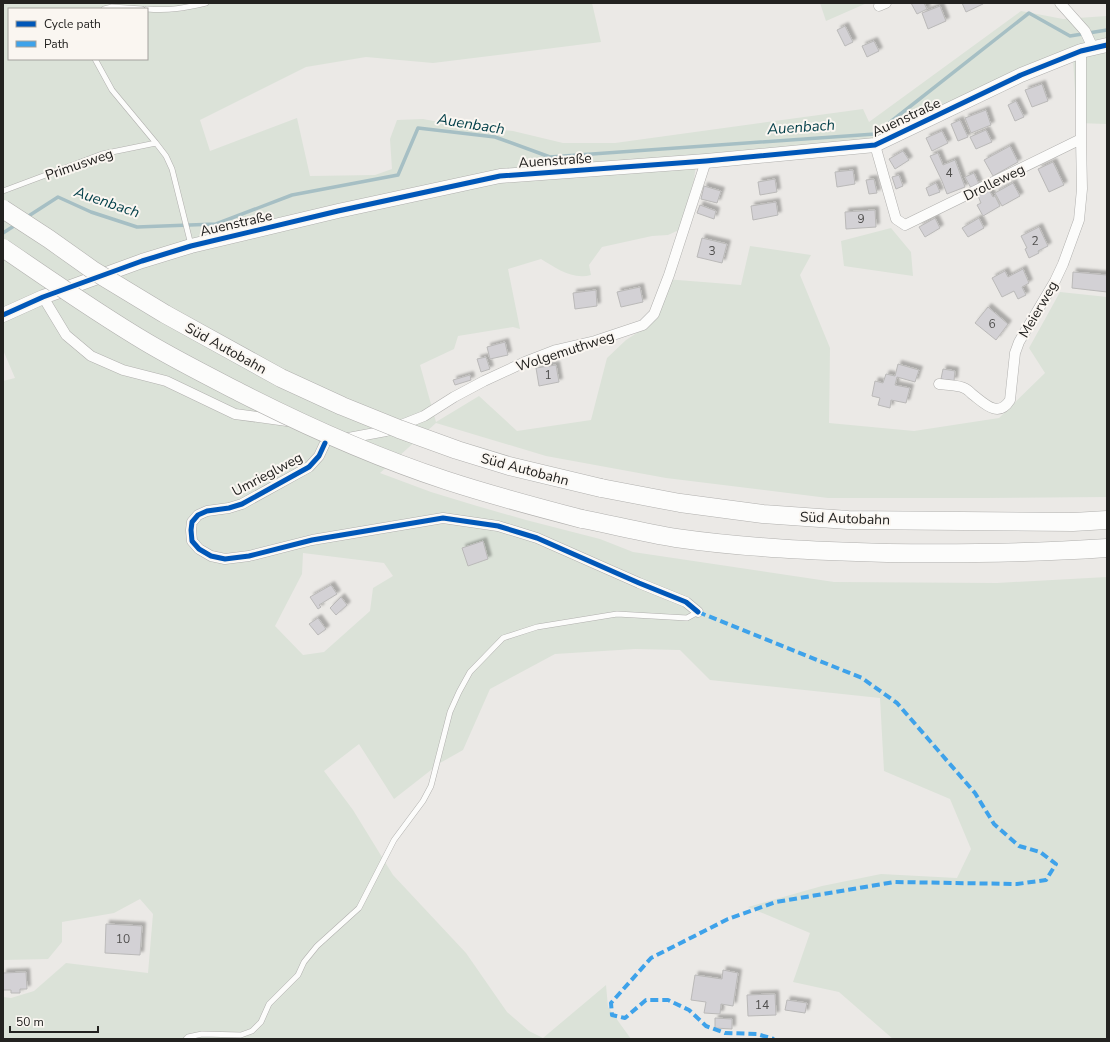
<svg xmlns="http://www.w3.org/2000/svg" width="1110" height="1042" font-family="'Nunito Sans',sans-serif">
<defs>
<filter id="shadow"><feDropShadow dx="3.5" dy="-3.5" stdDeviation="1" flood-color="#0004"/></filter>
</defs>
<rect width="100%" height="100%" fill="#ebe9e6"/>
<path fill="#dbe2d8" fill-rule="evenodd" d="M3 3H592L601 42 433 63 366 57 306 67 200 120 210 151 297 118 310 176 375 175 392 169 390 139 397 120 423 119 454 125 513 131 563 143H615L863 109 869 122 1021 11 1063 19 1107 16V124L1077 123 1073 58 1070 48 1014 70 943 107 875 138 697 155 694 180 679 230 668 235 652 236 602 247 589 265 591 275C572 280 556 268 541 259L508 269 520 329 513 327 458 336 454 349 420 365 436 422 479 396 517 431 591 420 607 358 626 340 652 323 665 279 741 285 750 246 811 255 800 275 830 348 829 423 914 431 999 418 1045 373 1029 348 1060 292 1107 297V497L985 498H828L666 478 546 456 436 423 380 473 431 492 477 506 526 520 600 539 633 552 834 582 997 583 1107 577V1039H893L839 992 793 982 810 933 748 907 822 886 881 874 957 878 971 849 950 799 884 771 880 698 710 680 680 650 635 649 555 654 490 689 463 750 440 763 394 799 359 744 324 771 353 810 393 875 466 953 507 1012 529 1031 543 1038 606 985 608 1007 631 1039H3V997L11 998 34 991 66 963 148 973 153 914 140 899 114 913 62 922V942L48 959 3 960V381L15 378 3 350ZM9 9H147V59H9ZM303 553 384 563 393 576 373 588 370 611 324 652 303 655 275 626 302 574Z
M820 3H867L826 21Z
M891 228 911 252 913 276 844 266 841 241Z"/>
<g fill="none" stroke-linecap="round" stroke-linejoin="round">
<path stroke="#a6bfc4" stroke-width="3.5" d="M27 217 58 197 91 212 137 227 216 224 292 195 398 175 418 128 495 137 550 157 875 134 1029 13 1070 36 1107 30
M3 233 17 224"/>
</g>
<path fill="#d3d1d5" stroke="#bab9b8" filter="url(#shadow)" d="M911 3H924L927 9 917 14Z
M962 3H982L983 4 966 12Z
M940 6 946 21 928 29 922 13Z
M845 26 853 42 845 46 837 30Z
M874 41 879 51 867 57 862 46Z
M1042 84 1048 101 1032 107 1025 90Z
M1016 101 1024 117 1015 121 1008 105Z
M986 110 991 125 971 133 965 118Z
M960 120 968 137 958 141 951 124Z
M986 130 992 142 976 149 970 137Z
M942 131 948 143 932 151 926 138Z
M1010 146 1018 162 993 176 984 160Z
M903 151 909 160 895 169 889 159Z
M938 153 943 165 955 160 965 187 947 194 942 181 930 156Z
M1053 162 1064 185 1049 192 1038 169Z
M853 170 855 184 837 187 835 172Z
M974 173 979 184 971 188 965 177Z
M899 175 903 186 896 189 892 177Z
M775 179 777 192 760 195 758 182Z
M874 179 877 193 869 194 866 180Z
M936 183 940 192 929 196 926 188Z
M1013 183 1020 196 1002 206 995 193Z
M704 186 721 191 717 203 701 199Z
M989 190 993 197 995 196 1000 206 983 216 977 205 981 203 978 196Z
M776 202 778 215 753 220 751 206Z
M700 205 716 211 714 219 697 213Z
M875 210 876 227 846 229 845 212Z
M935 218 940 228 925 237 919 227Z
M979 218 984 228 968 237 962 228Z
M1039 227 1048 246 1038 251 1039 253 1029 258 1025 249 1027 248 1021 236Z
M702 238 727 244 722 263 697 257Z
M1023 269 1029 283 1022 287 1026 295 1018 299 1014 291 1002 297 992 278 1005 271 1008 277Z
M1073 272 1107 275V292L1072 288Z
M640 287 643 302 621 307 617 292Z
M596 290 597 306 575 309 573 293Z
M988 307 1008 324 996 340 975 323Z
M505 342 508 355 490 359 487 347Z
M486 357 490 369 481 372 477 359Z
M898 364 919 370 915 382 897 377 895 385 910 388 906 403 891 400 890 408 878 405 880 398 872 396 875 381 883 383 886 374 895 376Z
M556 365 559 382 539 386 536 368Z
M943 369 955 371 954 381 941 379Z
M470 375 471 380 455 385 453 380Z
M483 541 488 559 468 566 462 548Z
M331 585 337 594 319 605 321 607 318 609 310 597Z
M341 597 347 605 336 615 330 608Z
M318 618 326 629 318 635 309 624Z
M106 924 142 926 140 955 105 953Z
M723 970 738 973 733 1006 721 1004 720 1014 704 1013 706 1002 691 1000 695 975 722 979Z
M26 972 27 989H20V993H11V990H3V973Z
M775 994 776 1015 748 1016 747 995Z
M787 1000 807 1003 805 1013 785 1010Z
M715 1018 732 1019V1029L715 1028Z"/>
<g fill="none" stroke-linecap="round" stroke-linejoin="round">
<g stroke="#b1b0ae" stroke-width="6">
<path id="lane" d="M104 9 112 7 142 9
M147 9C169 11 185 8 206 3
M95 59 112 90 156 143 166 156 172 169 191 245
M3 191 102 154 156 143
M186 1039 188 1037 202 1034 241 1035 252 1031 261 1022 269 1004 298 975 304 962 317 946 359 908 394 840 423 801 431 786 450 712 459 692 470 672 503 638 537 627 617 614 687 618 698 612"/>
</g>
<g stroke="#b1b0ae" stroke-width="11">
<path id="street" d="M1060 3 1085 31 1093 48
M879 6 886 3
M875 145 896 219 905 225 1081 139V51
M43 297 66 335 91 356 123 370 166 381 235 414 287 421
M939 384C946 385 959 385 964 388 967 389 970 392 972 394 984 403 998 419 1010 400L1015 353 1019 342 1055 281 1063 264 1079 220 1082 189 1081 139
M343 439 386 431 424 416 454 397 484 381 525 362 556 350 595 341 643 325 654 314 669 275 706 161
M325 443 319 456 309 467 242 504 229 508 207 511 198 515 192 522 191 530 192 541 199 549 211 556 225 559 249 556 312 540 443 518 498 526 537 538 639 583 686 602 698 612"/>
</g>
<g stroke="#b1b0ae" stroke-width="15">
<path id="secondary" d="M3 315 43 297 142 261 191 246 338 211 500 176 706 161 875 145 1021 75 1081 51 1107 45"/>
</g>
<g stroke="#b1b0ae" stroke-width="19">
<path id="highway" d="M601 488 680 503 763 514 848 520 1073 522 1107 520
M582 519C613 525 645 533 676 538 746 548 817 551 887 553 960 554 1034 553 1107 548"/>
</g>
<use href="#lane" stroke="#fcfcfb" stroke-width="5"/>
<use href="#street" stroke="#fcfcfb" stroke-width="10"/>
<use href="#secondary" stroke="#fcfcfb" stroke-width="14"/>
<use href="#highway" stroke="#fcfcfb" stroke-width="18"/>
<g stroke="#b1b0ae" stroke-width="19" stroke-linecap="butt">
<path id="highway-bridge" d="M3 209 49 239 94 271 165 314 281 378 342 406 399 429 457 450 509 466 601 488
M3 248C50 280 97 313 146 342 178 361 210 377 243 394 308 427 375 457 445 480 490 495 536 507 582 519"/>
</g>
<use href="#highway-bridge" stroke="#fcfcfb" stroke-width="18"/>
<path stroke="#3ea2ea" stroke-width="4" stroke-dasharray="8 4" stroke-linecap="butt" d="M698 612 862 678 897 703 975 793 994 824 1019 846 1040 852 1056 864 1046 880 1017 884 894 882 776 902 728 919 651 958 611 1003 612 1015 625 1018 646 1000H668L689 1010 706 1026 725 1033 757 1034 774 1039"/>
<g stroke="#faf6f1" stroke-width="8">
<path id="cycleway" d="M3 315 43 297 142 261 191 246 338 211 500 176 706 161 875 145 1021 75 1081 51 1107 45
M325 443 319 456 309 467 242 504 229 508 207 511 198 515 192 522 191 530 192 541 199 549 211 556 225 559 249 556 312 540 443 518 498 526 537 538 639 583 686 602 698 612"/>
</g>
<use href="#cycleway" stroke="#0057b8" stroke-width="5"/>
</g>
<g text-anchor="middle" stroke-width="4" stroke-linejoin="round" paint-order="stroke">
<g font-size="12" fill="#504f4e">
<text x="949" y="177">4</text>
<text x="861" y="223">9</text>
<text x="1035" y="245">2</text>
<text x="712" y="255">3</text>
<text x="992" y="328">6</text>
<text x="548" y="379">1</text>
<text x="123" y="943">10</text>
<text x="762" y="1009">14</text>
</g>
<g font-size="14" fill="#232220" stroke="#faf6f1">
<text transform="translate(906 117) rotate(-25)" y="5">Auenstraße</text>
<text transform="translate(555 160) rotate(-4)" y="5">Auenstraße</text>
<text transform="translate(79 164) rotate(-19)" y="5">Primusweg</text>
<text transform="translate(994 182) rotate(-26)" y="5">Drolleweg</text>
<text transform="translate(236 223) rotate(-13)" y="5">Auenstraße</text>
<text transform="translate(1038 309) rotate(-60)" y="5">Meierweg</text>
<text transform="translate(226 348) rotate(29)" y="5">Süd Autobahn</text>
<text transform="translate(565 351) rotate(-18)" y="5">Wolgemuthweg</text>
<text transform="translate(525 469) rotate(15)" y="5">Süd Autobahn</text>
<text transform="translate(267 474) rotate(-28)" y="5">Umrieglweg</text>
<text transform="translate(845 518) rotate(2)" y="5">Süd Autobahn</text>
</g>
<g font-size="15" font-style="italic" fill="#023f49" stroke="#faf6f1">
<text transform="translate(471 124) rotate(9)" y="5">Auenbach</text>
<text transform="translate(801 127) rotate(-4)" y="5">Auenbach</text>
<text transform="translate(107 202) rotate(19)" y="5">Auenbach</text>
</g>
</g>
<rect width="1110" height="1042" fill="none" stroke="#232220" stroke-width="8"/>
<rect x="8" y="8" width="140" height="52" fill="#faf6f1" stroke="#a4a19d"/>
<rect x="16" y="21" width="20" height="6" fill="#0057b8" stroke="#a4a19d"/>
<text x="44" y="28" font-size="12" fill="#232220">Cycle path</text>
<rect x="16" y="41" width="20" height="6" fill="#3ea2ea" stroke="#a4a19d"/>
<text x="44" y="48" font-size="12" fill="#232220">Path</text>
<path d="M10 1026v6h88v-6" fill="none" stroke="#232220" stroke-width="2"/>
<text x="16" y="1026" font-size="12" fill="#232220" stroke="#faf6f1" stroke-width="3" paint-order="stroke">50 m</text>
</svg>
